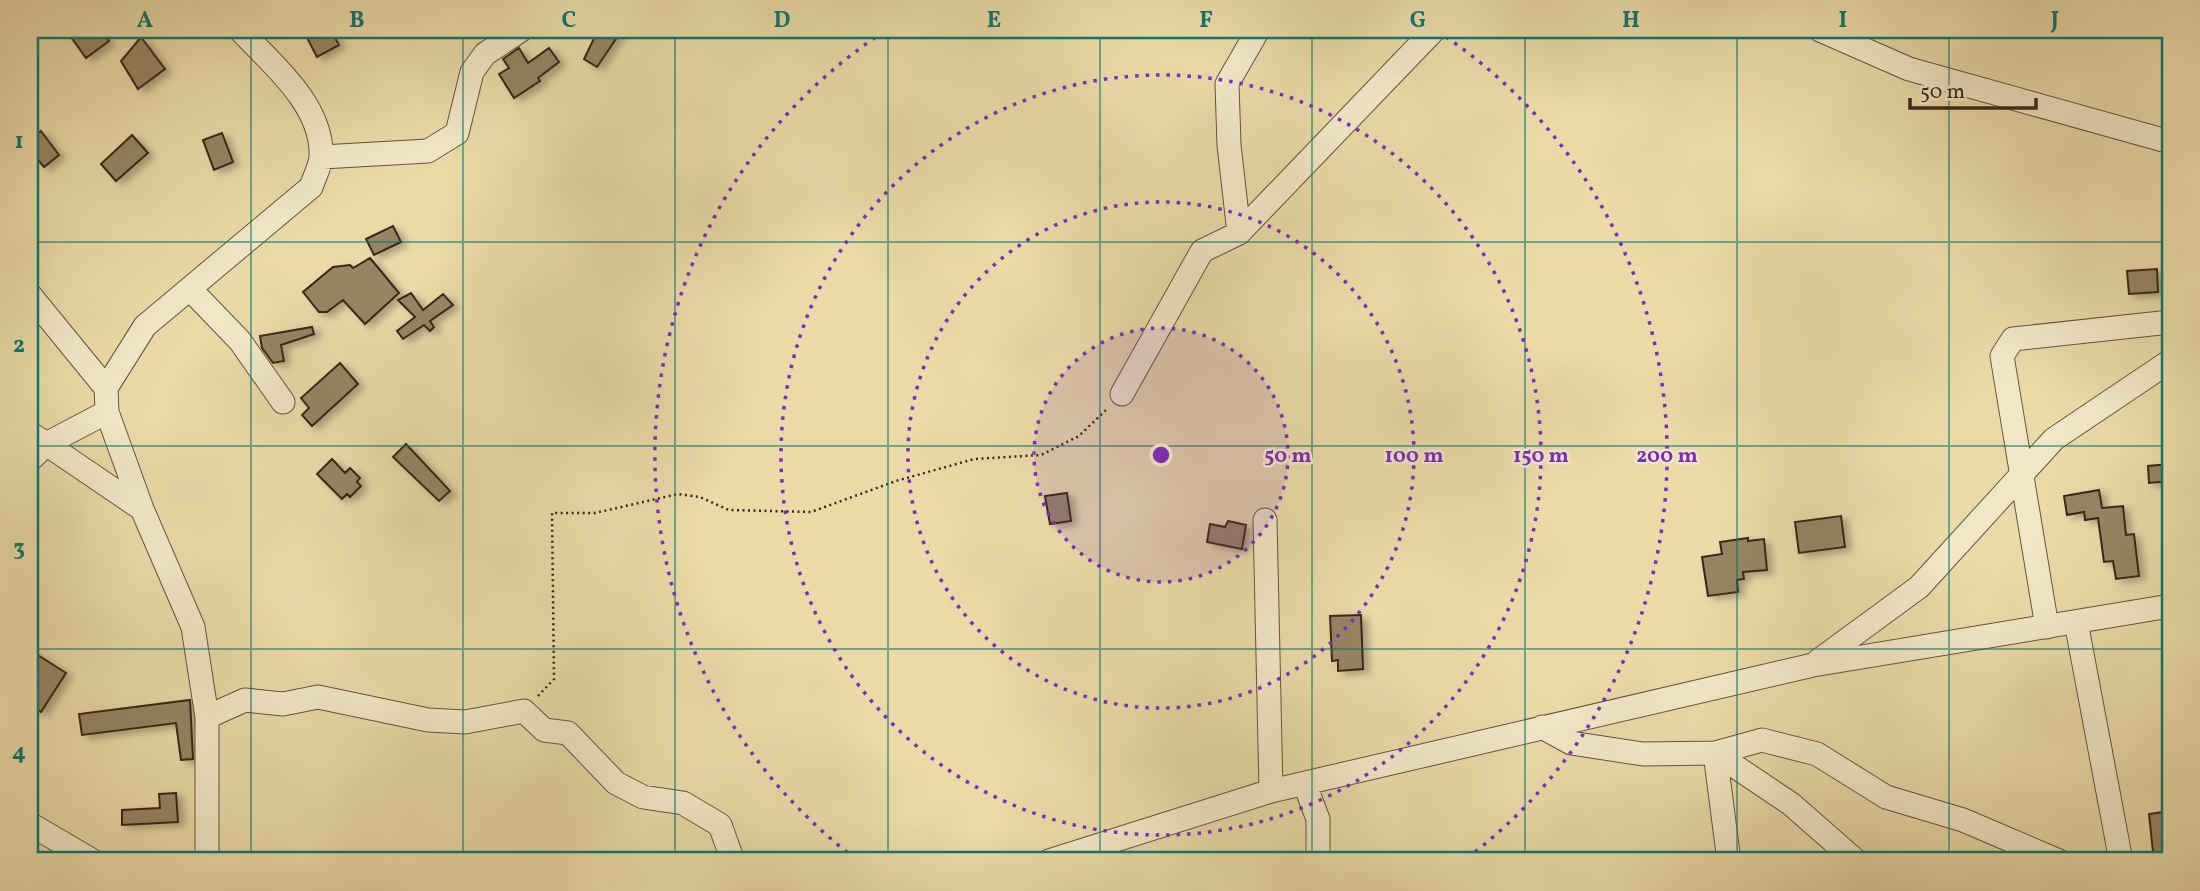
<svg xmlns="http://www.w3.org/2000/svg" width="2200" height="891" font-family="Vollkorn,serif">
<defs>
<filter id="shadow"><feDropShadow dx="6" dy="3.5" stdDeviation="3.5" flood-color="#0004"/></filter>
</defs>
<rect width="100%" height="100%" fill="#e9daa8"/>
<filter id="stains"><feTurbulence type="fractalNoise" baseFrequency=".00286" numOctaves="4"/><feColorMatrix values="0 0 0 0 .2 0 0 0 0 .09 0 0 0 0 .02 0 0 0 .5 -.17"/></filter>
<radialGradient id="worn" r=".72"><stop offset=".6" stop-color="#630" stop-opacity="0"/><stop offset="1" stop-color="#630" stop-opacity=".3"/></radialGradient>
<path fill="#968463" stroke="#3c2619" stroke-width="2" filter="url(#shadow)" d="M66 30H101L109 41 86 58Z
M303 30H331L339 45 317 57Z
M598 30H622L597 67 584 59Z
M141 37 165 69 138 89 121 61Z
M519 48 528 63 549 48 559 62 538 78 540 81 514 98 499 74 509 68 503 59Z
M41 131 59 155 44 167 30 150V140Z
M222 133 233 162 214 170 203 140Z
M132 135 148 153 116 181 101 164Z
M393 226 401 242 374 255 366 239Z
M370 258 399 293 365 324 343 300 327 312H319L303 292 333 267 350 265 353 268Z
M2157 269 2158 292 2129 294 2127 271Z
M411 293 423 310 443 294 453 305 430 321 434 327 430 331 424 325 403 339 397 331 415 317 398 300Z
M312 327 314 334 281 345 284 361 273 363 262 348 260 336Z
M340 363 358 384 312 426 302 415 309 408 301 398Z
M406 444 450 491 439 501 393 457Z
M332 459 345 473 350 468 360 478 357 482 361 486 350 497 347 494 342 499 317 474Z
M2170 464V481L2149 483 2148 466Z
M2099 490 2102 508 2123 506 2126 535 2134 534 2139 576 2116 579 2113 561 2104 562 2098 518 2085 520 2084 512 2067 515 2064 496Z
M1067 493 1071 521 1050 524 1045 496Z
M1841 516 1845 547 1799 553 1795 522Z
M1228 521 1246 525 1242 549 1207 542 1210 524 1225 527Z
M1748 538V541L1764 539 1767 570 1743 572 1744 579 1737 580 1738 592 1708 596 1702 557 1722 554 1720 542Z
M1361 615 1363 669 1338 671V660L1332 661 1330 616Z
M30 650 66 673 41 712 30 705Z
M190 700 193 759 181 760 176 723 82 735 79 714Z
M176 793 178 822 122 825V810L160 808 159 794Z
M2170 811V861H2154L2149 814Z"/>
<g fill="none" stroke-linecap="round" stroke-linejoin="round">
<g stroke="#67533d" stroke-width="25">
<path id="minor" d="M1820 30 1909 69 2170 142
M322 157 428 151 457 133 472 72 485 54 521 30
M1239 233 1229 145 1227 84 1258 30
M190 289 240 341 283 402
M30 295 106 388
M1122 394 1202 251 1239 233 1434 30
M30 433 142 509
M30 460 48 443 107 412
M1265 520 1271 791
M2076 622 2121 861
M2047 627 2002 356 2013 339 2170 322
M1818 661 1919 587 2054 439 2170 361
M207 717 245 700 283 704 318 697 428 720 465 722 524 711 544 730 568 733 616 783 643 797 683 803 720 825 733 861
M1542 727 1571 743 1643 754 1715 753 1791 804 1856 861
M1305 785 1318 819V861
M30 824 93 861
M207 861V717L193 627 142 509 107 412 106 388 145 326 311 187C314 178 321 165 321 156 323 105 271 63 240 30
M1049 861 1271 791 1813 665 2170 606
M1729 861 1715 753 1762 740 1817 754 1886 797 1963 820 2059 861"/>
</g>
<path stroke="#3c2619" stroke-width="2.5" stroke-dasharray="2 3.5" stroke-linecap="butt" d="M538 696 554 679 552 513H595L678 494 700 497 729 510 811 512 896 481 974 459 1041 455 1079 436 1108 408"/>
<use href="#minor" stroke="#f1e7c6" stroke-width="23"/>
</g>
<path fill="none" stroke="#0f766e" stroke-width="2" stroke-opacity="0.55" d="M251 30V861M463 30V861M675 30V861M888 30V861M1100 30V861M1312 30V861M1525 30V861M1737 30V861M1949 30V861M30 242H2170M30 446H2170M30 649H2170"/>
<circle cx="1161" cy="455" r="127" fill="#7b2cbf" fill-opacity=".12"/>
<g fill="none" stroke="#7b2cbf" stroke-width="3.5" stroke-dasharray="3.5 7">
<circle cx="1161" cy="455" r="127"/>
<circle cx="1161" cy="455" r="253"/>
<circle cx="1161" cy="455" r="380"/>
<path d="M856 859A506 506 0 0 1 885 31M1437 31A506 506 0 0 1 1466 859"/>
</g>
<circle cx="1161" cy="455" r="10" fill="#7b2cbf" stroke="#f1e7c6" stroke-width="3.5"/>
<g font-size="21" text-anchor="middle" font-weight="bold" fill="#7b2cbf" stroke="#f1e7c6" stroke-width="5" stroke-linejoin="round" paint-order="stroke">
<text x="1288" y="462">50 m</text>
<text x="1414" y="462">100 m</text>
<text x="1541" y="462">150 m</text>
<text x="1667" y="462">200 m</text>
</g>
<rect width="2200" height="891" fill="none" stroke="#e9daa8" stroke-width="77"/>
<path d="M1910 98v10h126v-10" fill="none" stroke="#3c2619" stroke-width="3.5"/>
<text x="1920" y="98" font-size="21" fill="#3c2619" stroke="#f1e7c6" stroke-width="5" paint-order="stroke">50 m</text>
<rect x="38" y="38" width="2124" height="814" fill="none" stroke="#0f766e" stroke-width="2.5"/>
<g font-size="23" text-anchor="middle" font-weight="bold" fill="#0f766e">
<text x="145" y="27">A</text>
<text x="357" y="27">B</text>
<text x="569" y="27">C</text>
<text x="782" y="27">D</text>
<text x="994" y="27">E</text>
<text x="1206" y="27">F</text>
<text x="1418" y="27">G</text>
<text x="1631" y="27">H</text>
<text x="1843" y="27">I</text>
<text x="2055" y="27">J</text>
<text x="19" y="148">1</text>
<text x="19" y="352">2</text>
<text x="19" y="555">3</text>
<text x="19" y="759">4</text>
</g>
<rect width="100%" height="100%" filter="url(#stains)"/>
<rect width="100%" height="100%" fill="url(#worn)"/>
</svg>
